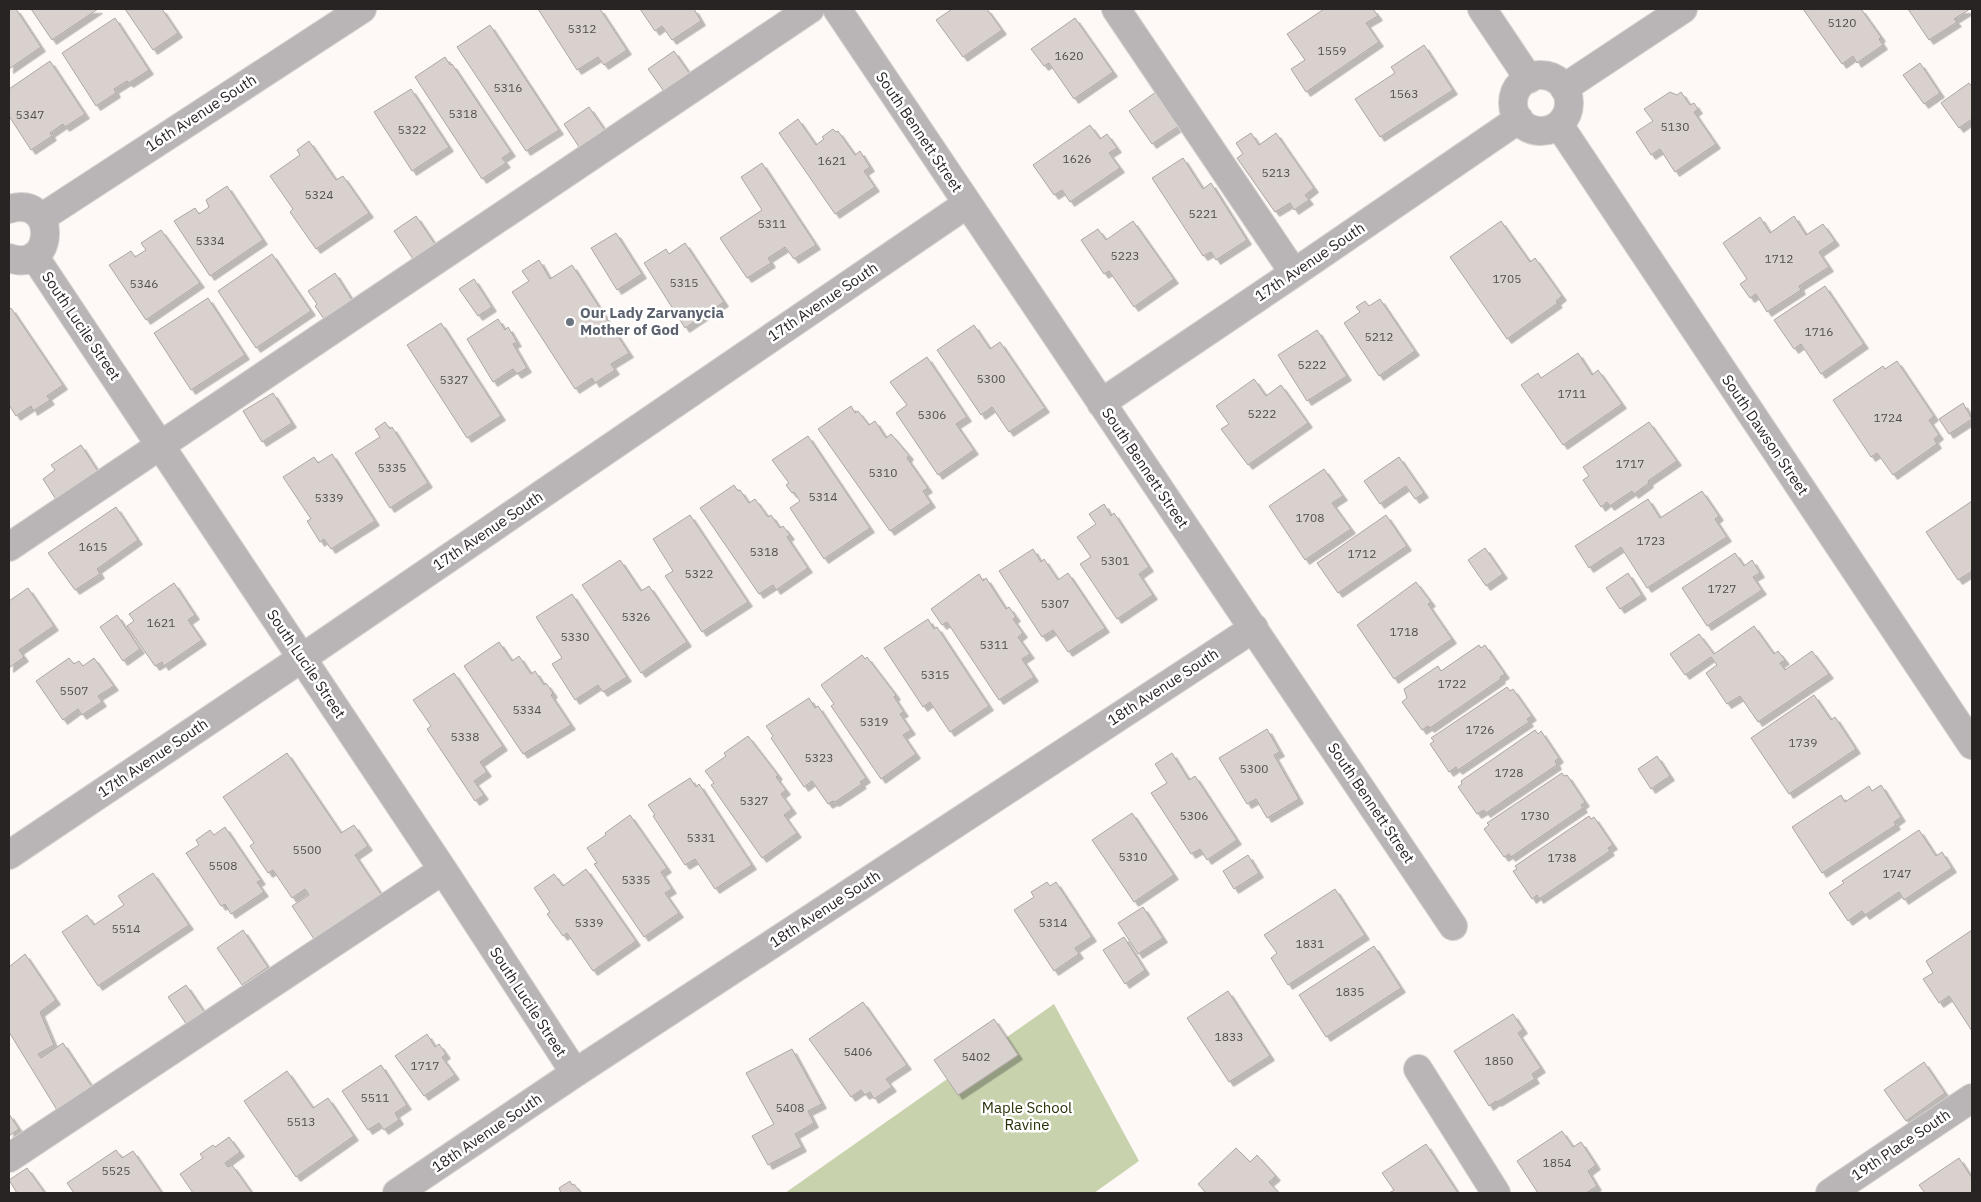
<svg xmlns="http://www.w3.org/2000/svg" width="1981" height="1202" font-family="'IBM Plex Sans',sans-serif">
<defs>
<filter id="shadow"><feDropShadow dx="4.5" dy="4.5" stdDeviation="0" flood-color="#0004"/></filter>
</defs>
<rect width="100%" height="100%" fill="#fef9f6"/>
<path fill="#c8d3ae" d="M1054 1004 1139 1161 1094 1193H785Z"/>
<path fill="#d9d1cd" stroke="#afa6a2" filter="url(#shadow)" d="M9 9H16L41 47 9 69Z
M31 9H98L52 40Z
M125 9H162L178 33 153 50Z
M538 9H600L627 50 604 65 598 57 577 70Z
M640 9H694L701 21 672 40 662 26 655 31Z
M952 9H987L1002 30 963 57 936 20Z
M1324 9H1373L1378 16 1366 23 1379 42 1306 92 1291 69 1305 60 1287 34Z
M1803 9H1861L1881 37 1879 39 1883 45 1857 63 1853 56 1842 64Z
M1908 9H1970L1954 19 1957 22 1929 40Z
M115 18 149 70 129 83 127 81 114 89 116 93 96 106 62 53Z
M1075 18 1113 72 1074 99 1049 63 1044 66 1031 49Z
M490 25 559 130 526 151 457 47Z
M1424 45 1453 90 1380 137 1355 99 1395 73 1391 67Z
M674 51 694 80 668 97 648 69Z
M445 57 450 65 452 64 511 152 502 158 506 163 482 179 415 77Z
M50 61 85 114 65 127 63 124 50 133 52 136 31 150 9 116V89Z
M1920 63 1940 93 1924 104 1903 75Z
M1969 83 1972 87V119L1959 128 1941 103Z
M411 89 449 147 412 171 374 112Z
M1156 92 1179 126 1152 144 1129 111Z
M1670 92 1677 95 1681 92 1690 105 1694 103 1698 109 1694 112 1716 144 1675 172 1660 149 1651 155 1636 132 1653 121 1644 109Z
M589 107 609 136 583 153 564 124Z
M798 119 816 145 824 139 822 137 833 129 836 132 838 131 855 155 860 151 870 167 864 171 875 187 835 214 779 133Z
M1090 125 1100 139 1107 134 1117 148 1109 153 1120 168 1070 202 1062 190 1054 195 1033 165Z
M1251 133 1259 145 1276 133 1314 188 1305 195 1309 200 1294 210 1290 203 1275 212 1237 158 1243 154 1236 143Z
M309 141 336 180 343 176 369 213 316 249 290 212 293 209 270 176 300 155 297 150Z
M1183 158 1203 189 1211 183 1247 240 1216 260 1211 252 1203 256 1152 178Z
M762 163 816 245 794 259 785 247 768 258 771 263 747 278 720 238 762 210 741 177Z
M227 186 263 240 210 276 174 221 195 208 199 214 209 207 206 200Z
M416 216 435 244 413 259 394 231Z
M1794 216 1806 235 1823 224 1835 241 1819 252 1829 267 1799 286 1801 290 1767 312 1756 294 1750 298 1740 284 1747 279 1723 243 1760 217 1770 233Z
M1133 221 1174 279 1134 307 1109 271 1104 274 1081 240 1098 229 1106 240Z
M1501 221 1530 262 1535 258 1562 296 1556 301 1558 303 1507 339 1450 257Z
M161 230 200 283 146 320 109 265 131 251 135 257 146 250 141 243Z
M616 233 642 274 617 290 591 248Z
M685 243 724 302 685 328 644 263 666 249 669 254Z
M272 254 311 311 256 348 218 291Z
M539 260 550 279 572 265 629 353 611 364 615 370 595 383 592 378 575 389 512 292 529 281 522 271Z
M335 273 354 303 326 322 315 306 317 304 308 291Z
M474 279 492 307 478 316 459 289Z
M1825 286 1864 344 1821 374 1801 344 1794 349 1774 320Z
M208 298 245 355 191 390 154 333Z
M1380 299 1415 351 1379 376 1344 323 1360 312 1356 307 1365 301 1369 306Z
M11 308 63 385 47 396 50 400 33 411 31 406 16 416 9 405V310Z
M498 319 505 330 508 327 517 342 513 344 527 368 517 374 513 369 493 382 467 339Z
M441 323 501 416 467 438 407 345Z
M974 325 990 349 1000 342 1045 408 1009 432 992 407 981 415 937 350Z
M1317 330 1347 376 1307 401 1278 355Z
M1578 353 1592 375 1598 370 1622 404 1563 445 1521 385 1538 373 1541 378Z
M927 357 967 417 956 424 974 450 938 475 896 413 907 405 890 382Z
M1897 361 1934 416 1929 420 1939 435 1934 439 1937 444 1893 475 1877 453 1871 457 1833 400 1883 366 1885 369Z
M1254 379 1266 396 1281 385 1308 423 1248 465 1221 429 1229 424 1216 406Z
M273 393 292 423 262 442 243 411Z
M1963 403 1972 419 1949 434 1939 419Z
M851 406 855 413 858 411 869 425 875 421 886 438 891 434 909 455 907 458 928 488 923 491 931 503 890 531 818 429Z
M385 422 390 429 392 427 428 483 390 508 355 453 380 437 375 429Z
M1649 422 1677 461 1648 481 1649 483 1634 494 1632 491 1610 506 1607 502 1601 507 1583 480 1589 476 1583 467Z
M808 436 870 528 824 559 790 508 800 501 794 492 792 493 786 485 789 483 772 460Z
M81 445 99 473 57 501 43 479 55 470 51 465Z
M332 454 375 521 331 549 324 539 320 542 307 521 311 519 283 477 314 457 318 463Z
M1399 457 1424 493 1415 499 1406 486 1380 504 1364 481Z
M1324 469 1343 496 1332 503 1351 529 1305 560 1269 506Z
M734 485 738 491 740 490 749 503 755 499 768 517 771 515 780 528 783 526 790 535 787 537 808 568 776 590 773 585 759 594 700 508Z
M1702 491 1719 516 1715 519 1727 537 1647 588 1621 547 1589 568 1575 546 1648 499 1660 518Z
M1972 501V571L1958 580 1926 532Z
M1104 504 1111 516 1114 513 1149 567 1139 574 1153 595 1117 619 1080 564 1091 557 1077 537 1096 524 1089 514Z
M116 507 138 540 97 569 100 574 75 590 48 553Z
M690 515 748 602 702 632 665 576 673 571 653 539Z
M1386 515 1407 546 1338 593 1317 563Z
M1485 548 1503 574 1486 586 1468 560Z
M1033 549 1041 562 1044 559 1058 580 1068 573 1105 628 1068 652 1053 630 1042 637 999 571Z
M1735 553 1744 566 1752 560 1760 573 1753 577 1762 590 1707 626 1682 588Z
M620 560 641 591 649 586 687 642 641 673 582 585Z
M1628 573 1642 595 1620 609 1606 588Z
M979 574 983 581 986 578 1006 609 1009 607 1016 617 1013 619 1023 633 1018 637 1030 654 1022 659 1034 677 999 700 947 622 942 625 931 609Z
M1416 582 1431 602 1428 604 1452 639 1394 679 1357 625Z
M174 583 195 615 188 620 202 640 164 666 162 662 155 666 127 626 134 621 129 614Z
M28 588 54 626 19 650 24 657 9 668V601Z
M572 594 627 677 603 692 598 685 575 700 552 664 562 658 536 617Z
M117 615 140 649 123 661 100 627Z
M928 619 934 629 937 627 989 706 950 732 930 702 923 707 884 648Z
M1754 626 1774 654 1778 651 1785 660 1780 663 1785 670 1812 651 1829 674 1758 722 1740 696 1727 704 1706 673 1717 665 1711 657 1685 675 1670 654 1699 634 1714 654Z
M499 642 512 661 519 656 531 674 535 671 544 685 546 683 553 693 551 695 571 725 523 754 464 666Z
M1479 645 1481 648 1485 645 1505 674 1500 677 1501 679 1430 728 1428 726 1422 730 1402 702 1407 698 1404 689 1438 666 1441 671Z
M862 655 865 659 867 657 896 695 894 697 904 712 900 714 911 730 903 735 916 754 881 779 831 706 834 704 821 685Z
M69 658 74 664 79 661 83 666 94 658 114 686 98 696 102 702 82 715 78 709 63 720 36 681Z
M454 673 503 746 480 762 487 772 474 781 484 795 475 801 427 729 431 726 413 700Z
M1507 687 1510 691 1513 689 1532 716 1527 719 1529 722 1458 770 1456 767 1449 772 1430 744 1434 741 1431 738Z
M1814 695 1831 720 1835 717 1856 749 1789 794 1751 738Z
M809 698 815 708 818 706 866 778 860 782 862 784 835 802 833 801 828 804 812 781 804 787 771 738 773 736 766 726Z
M1267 729 1280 752 1274 755 1299 799 1267 818 1256 799 1247 804 1219 758Z
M1535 730 1538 734 1541 731 1559 758 1555 761 1557 765 1486 813 1484 810 1477 814 1458 787 1462 784 1461 781Z
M748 736 778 775 776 777 786 790 781 794 792 809 784 815 797 833 762 858 711 785 714 783 705 771 726 756 724 753Z
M287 753 341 833 354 825 368 846 355 855 385 900 318 945 292 906 309 895 305 889 292 898 273 870 268 873 250 846 254 843 223 797Z
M1172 753 1189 780 1195 776 1237 840 1207 860 1200 849 1191 854 1151 793 1167 783 1155 764Z
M1657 756 1670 776 1651 789 1638 769Z
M1562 773 1564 776 1567 775 1585 802 1581 805 1583 808 1511 857 1509 854 1504 857 1484 829 1489 825 1487 823Z
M690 778 696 787 699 784 752 865 715 889 695 859 685 865 653 816 655 815 648 805Z
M1881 785 1901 817 1894 822 1896 825 1822 873 1792 827 1841 795 1845 802 1869 786 1872 791Z
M1132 813 1174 875 1134 902 1092 840Z
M630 815 667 868 661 872 672 889 665 893 679 913 644 937 594 864 597 863 587 848 606 835 605 833Z
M1589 816 1591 819 1594 817 1613 845 1608 848 1610 851 1539 899 1537 895 1532 899 1513 871 1517 869 1515 866Z
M225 827 261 880 257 882 264 892 231 914 225 904 221 906 186 853 199 845 196 840 210 830 214 835Z
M1919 830 1936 856 1942 852 1952 868 1904 900 1899 892 1865 915 1862 911 1848 921 1829 893 1844 883 1842 881Z
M1248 855 1259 873 1234 889 1223 871Z
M586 869 636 941 593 971 567 933 563 936 547 914 550 912 534 888 554 874 563 886Z
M153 873 189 925 98 986 62 932 87 915 94 925 124 905 118 896Z
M1047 882 1050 886 1056 882 1092 937 1075 948 1079 954 1054 971 1014 910 1034 897 1031 892Z
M1335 889 1365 935 1288 985 1271 958 1277 953 1264 935Z
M1143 907 1163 938 1138 954 1118 923Z
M243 930 268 967 242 985 217 948Z
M1972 930V1031L1949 996 1939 1003 1923 979 1933 973 1926 961Z
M1124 937 1145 970 1125 984 1103 950Z
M1374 946 1401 988 1326 1037 1299 995Z
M25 954 56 1000 40 1012 54 1045 38 1054 41 1058 63 1043 92 1087 57 1110 9 1032V967Z
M186 985 205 1013 187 1025 168 997Z
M1228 991 1270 1056 1229 1082 1187 1018Z
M863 1002 907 1065 886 1079 892 1087 874 1099 870 1092 865 1095 861 1090 851 1097 809 1039Z
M1513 1014 1523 1029 1518 1033 1541 1068 1532 1074 1535 1079 1497 1102 1496 1101 1489 1106 1454 1051Z
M994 1019 1018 1055 958 1095 934 1060Z
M427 1034 435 1047 439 1044 446 1054 442 1057 455 1075 424 1096 395 1056Z
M792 1049 822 1104 808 1111 814 1123 795 1134 802 1147 768 1165 752 1136 774 1124 746 1073Z
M1924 1062 1945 1093 1906 1121 1884 1090Z
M381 1065 407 1105 395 1113 399 1120 384 1130 379 1123 368 1130 342 1091Z
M287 1071 313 1108 328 1098 354 1136 296 1177 244 1101Z
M9 1114 19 1129 9 1136Z
M1562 1131 1573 1147 1581 1142 1596 1165 1588 1171 1597 1186 1586 1193H1538L1517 1161Z
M229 1137 240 1152 225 1163 228 1167 232 1165 252 1193H193L180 1174 203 1158 200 1154 213 1145 215 1147Z
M1426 1144 1458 1193H1389L1394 1190 1382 1173Z
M1236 1148 1250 1162 1257 1155 1276 1176 1269 1182 1279 1193H1206L1198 1184Z
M116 1150 122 1158 133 1151 162 1193H74L67 1183Z
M1959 1158 1972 1178V1193H1925L1919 1185Z
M27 1168 45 1193H17L9 1180Z
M570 1181 572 1185 574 1184 581 1193H561L559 1188Z"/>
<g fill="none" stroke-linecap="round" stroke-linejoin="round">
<g stroke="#d7d3d0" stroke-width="30">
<path id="minor" d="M837 9 1453 926
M1116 9 1294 273
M1482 9 1529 79
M1513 103a28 28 0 1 1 56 0a28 28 0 1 1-56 0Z
M1564 88 1683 9
M1559 125 1972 745
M9 209C59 194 55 275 9 258
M41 218 362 9
M34 256 443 870 575 1073
M1101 403 1294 273 1519 119
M9 547 810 9
M9 855 302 658 967 204
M1418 1069 1496 1193
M9 1158 443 870
M397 1193 575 1073 1254 628
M1830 1193 1972 1098"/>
</g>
<use href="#minor" stroke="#b9b5b6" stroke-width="28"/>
</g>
<circle fill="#6b7280" stroke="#fff" stroke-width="2" cx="570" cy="322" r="5"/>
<g text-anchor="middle" stroke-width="5" stroke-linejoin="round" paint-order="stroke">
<g font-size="12" fill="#544f4e">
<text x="1842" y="27">5120</text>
<text x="582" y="33">5312</text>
<text x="1332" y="55">1559</text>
<text x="1069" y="60">1620</text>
<text x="508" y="92">5316</text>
<text x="1404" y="98">1563</text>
<text x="463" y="118">5318</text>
<text x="30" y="119">5347</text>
<text x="1675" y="131">5130</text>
<text x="412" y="134">5322</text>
<text x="1077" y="163">1626</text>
<text x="832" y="165">1621</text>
<text x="1276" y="177">5213</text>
<text x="319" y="199">5324</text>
<text x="1203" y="218">5221</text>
<text x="772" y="228">5311</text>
<text x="210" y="245">5334</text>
<text x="1125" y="260">5223</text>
<text x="1779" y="263">1712</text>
<text x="1507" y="283">1705</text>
<text x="684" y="287">5315</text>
<text x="144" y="288">5346</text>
<text x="1819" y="336">1716</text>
<text x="1379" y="341">5212</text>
<text x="1312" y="369">5222</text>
<text x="991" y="383">5300</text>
<text x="454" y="384">5327</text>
<text x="1572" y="398">1711</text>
<text x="1262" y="418">5222</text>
<text x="932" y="419">5306</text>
<text x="1888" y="422">1724</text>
<text x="1630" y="468">1717</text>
<text x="392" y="472">5335</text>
<text x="883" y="477">5310</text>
<text x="823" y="501">5314</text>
<text x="329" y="502">5339</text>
<text x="1310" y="522">1708</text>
<text x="1651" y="545">1723</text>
<text x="93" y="551">1615</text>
<text x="764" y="556">5318</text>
<text x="1362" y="558">1712</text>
<text x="1115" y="565">5301</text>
<text x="699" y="578">5322</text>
<text x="1722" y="593">1727</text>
<text x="1055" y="608">5307</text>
<text x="636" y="621">5326</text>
<text x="161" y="627">1621</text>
<text x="1404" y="636">1718</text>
<text x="575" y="641">5330</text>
<text x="994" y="649">5311</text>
<text x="935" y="679">5315</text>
<text x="1452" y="688">1722</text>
<text x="74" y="695">5507</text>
<text x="527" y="714">5334</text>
<text x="874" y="726">5319</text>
<text x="1480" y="734">1726</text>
<text x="465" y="741">5338</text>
<text x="1803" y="747">1739</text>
<text x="819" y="762">5323</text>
<text x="1254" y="773">5300</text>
<text x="1509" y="777">1728</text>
<text x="754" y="805">5327</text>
<text x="1194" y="820">5306</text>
<text x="1535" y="820">1730</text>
<text x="701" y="842">5331</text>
<text x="307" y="854">5500</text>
<text x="1133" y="861">5310</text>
<text x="1562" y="862">1738</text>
<text x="223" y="870">5508</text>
<text x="1897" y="878">1747</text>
<text x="636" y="884">5335</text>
<text x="589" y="927">5339</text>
<text x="1053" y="927">5314</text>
<text x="126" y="933">5514</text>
<text x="1310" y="948">1831</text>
<text x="1350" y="996">1835</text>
<text x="1229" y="1041">1833</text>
<text x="858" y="1056">5406</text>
<text x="976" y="1061">5402</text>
<text x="1499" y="1065">1850</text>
<text x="425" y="1070">1717</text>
<text x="375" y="1102">5511</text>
<text x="790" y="1112">5408</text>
<text x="301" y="1126">5513</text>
<text x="1557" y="1167">1854</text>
<text x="116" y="1175">5525</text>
</g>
<g font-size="15" fill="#282423" stroke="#fff">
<text transform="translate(201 113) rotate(-33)" y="5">16th Avenue South</text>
<text transform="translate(919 132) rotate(56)" y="5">South Bennett Street</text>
<text transform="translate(1310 262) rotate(-34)" y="5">17th Avenue South</text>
<text transform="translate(823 302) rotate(-34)" y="5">17th Avenue South</text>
<text transform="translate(81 326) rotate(56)" y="5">South Lucile Street</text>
<text transform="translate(1765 435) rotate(56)" y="5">South Dawson Street</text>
<text transform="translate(1145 468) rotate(56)" y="5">South Bennett Street</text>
<text transform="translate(488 531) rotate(-34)" y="5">17th Avenue South</text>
<text transform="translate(306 664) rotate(56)" y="5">South Lucile Street</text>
<text transform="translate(1163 687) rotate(-33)" y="5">18th Avenue South</text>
<text transform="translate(153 758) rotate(-34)" y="5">17th Avenue South</text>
<text transform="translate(1371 803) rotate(56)" y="5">South Bennett Street</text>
<text transform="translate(825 909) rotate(-33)" y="5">18th Avenue South</text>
<text transform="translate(528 1002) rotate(57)" y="5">South Lucile Street</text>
<text transform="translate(487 1133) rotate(-34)" y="5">18th Avenue South</text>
<text transform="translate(1901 1145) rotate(-34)" y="5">19th Place South</text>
</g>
<g font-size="15" font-weight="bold" fill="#5b616d" stroke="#fff" text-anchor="start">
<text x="580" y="318">Our Lady Zarvanycia<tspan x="580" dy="17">Mother of God</tspan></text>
</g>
<g font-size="15" fill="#283106" stroke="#fff">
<text x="1027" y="1113">Maple School<tspan x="1027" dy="17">Ravine</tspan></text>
</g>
</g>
<rect width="1981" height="1202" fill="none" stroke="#282423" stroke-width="20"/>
</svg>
